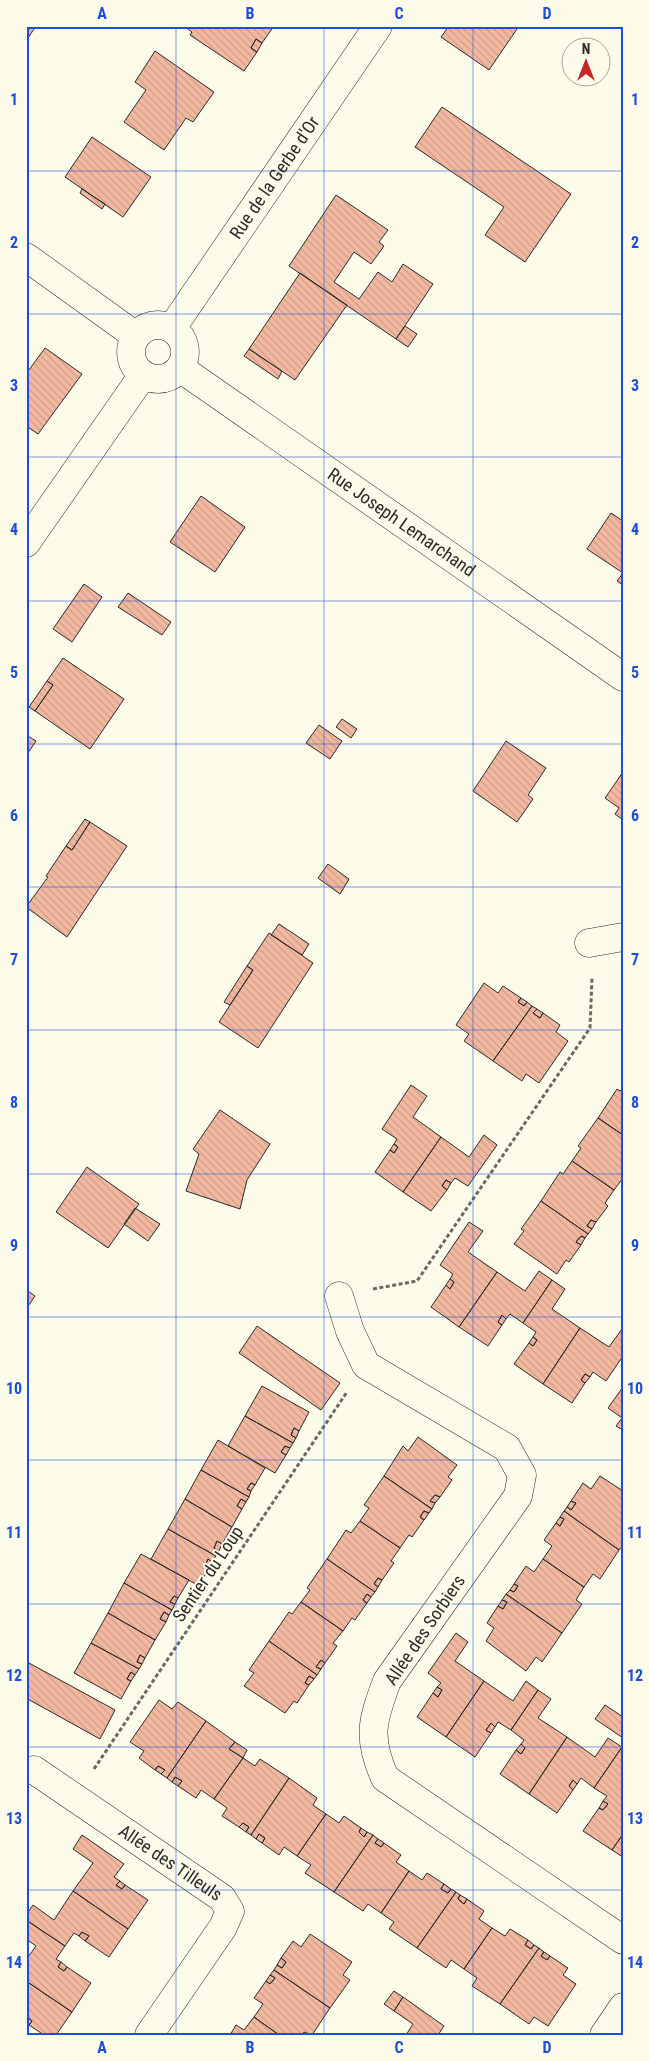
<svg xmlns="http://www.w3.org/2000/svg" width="649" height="2061" font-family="'Roboto Condensed',sans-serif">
<defs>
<pattern id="building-back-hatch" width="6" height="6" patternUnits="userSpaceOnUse" patternTransform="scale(1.25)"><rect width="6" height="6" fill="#f2b8a0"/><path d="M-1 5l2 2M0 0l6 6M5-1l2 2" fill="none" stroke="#d09e8a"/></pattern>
</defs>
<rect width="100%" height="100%" fill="#fdfbea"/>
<path fill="url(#building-back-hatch)" stroke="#2b2b2b" d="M26 26H36L26 41Z
M184 26H274L262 43 256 39 251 48 257 52 244 71 190 35 192 32Z
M449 26H519L489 70 441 37Z
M256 39 262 43 257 52 251 48Z
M155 51 214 92 193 122 186 118 164 150 124 122 146 90 135 82Z
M442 107 571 194 525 262 485 235 504 207 415 147Z
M92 137 151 177 123 217 65 177Z
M82 189 105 204 102 209 80 193Z
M336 195 388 230 379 242 384 246 371 264 354 252 334 282 359 299 378 272 392 282 403 264 433 284 396 339 289 266Z
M300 273 347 305 295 380 249 349Z
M405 326 417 334 408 347 396 339Z
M45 348 82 374 38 434 26 426V374Z
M249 349 282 371 278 379 244 356Z
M201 496 245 527 215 572 170 542Z
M611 513 623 521V573L587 549Z
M623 573V585L617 581Z
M84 584 102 597 72 642 53 629Z
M128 593 171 622 162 635 118 607Z
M63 658 124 699 90 749 35 711 53 685 47 681Z
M47 681 53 685 35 711 29 707Z
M342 719 357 729 351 738 336 727Z
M319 725 342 741 330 759 306 743Z
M26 735 36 741 26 756Z
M506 741 546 768 528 795 533 799 517 822 473 791Z
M623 772V820L615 814 619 808 605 798Z
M85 819 90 822 72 850 66 846Z
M90 822 127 846 67 937 26 907 48 877 46 876 66 846 72 850Z
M328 864 349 879 340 894 318 878Z
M279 924 309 944 302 955 271 935Z
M269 933 313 963 258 1048 219 1022 253 970 247 966Z
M247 966 253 970 230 1005 224 1002Z
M484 983 498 993 503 986 521 998 518 1002 524 1006 527 1002 532 1006 493 1061 464 1041 469 1034 456 1025Z
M521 998 527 1002 524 1006 518 1002Z
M532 1006 537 1009 533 1013 540 1018 543 1013 560 1025 556 1032 568 1041 539 1083 526 1074 522 1081 493 1061Z
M537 1009 543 1013 540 1018 533 1013Z
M411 1085 427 1096 413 1117 441 1137 403 1192 375 1172 390 1150 394 1153 398 1147 394 1144 397 1139 382 1129Z
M623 1088V1135L598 1118 617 1089 620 1091Z
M220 1110 270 1144 247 1180 240 1209 186 1191 199 1154 193 1149Z
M598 1118 623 1135V1178L614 1190 572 1161 581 1148 578 1146Z
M484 1135 497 1145 468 1186 455 1178 451 1183 446 1180 442 1186 447 1190 431 1211 403 1192 441 1137 469 1157Z
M394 1144 398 1147 394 1153 390 1150Z
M572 1161 614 1190 605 1203 608 1206 596 1222 591 1220 587 1226 592 1229 588 1234 541 1201 560 1172 563 1174Z
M87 1167 139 1204 108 1248 56 1212Z
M446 1180 451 1183 447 1190 442 1186Z
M541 1201 588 1234 585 1238 581 1236 576 1242 581 1245 569 1262 566 1260 557 1274 514 1244 524 1231 521 1229Z
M135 1208 160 1224 148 1241 124 1224Z
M591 1220 596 1222 592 1229 587 1226Z
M469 1222 483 1231 468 1252 497 1272 459 1327 431 1307 446 1285 450 1289 454 1282 450 1279 453 1274 440 1265Z
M581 1236 585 1238 581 1245 576 1242Z
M539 1271 552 1280 523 1323 510 1314 506 1319 502 1315 498 1322 502 1325 488 1346 459 1327 497 1272 525 1291Z
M450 1279 454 1282 450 1289 446 1285Z
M552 1280 565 1289 552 1309 580 1328 543 1384 514 1364 529 1343 533 1346 537 1340 533 1337 536 1332 523 1323Z
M26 1290 35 1296 26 1309Z
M502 1315 506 1319 502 1325 498 1322Z
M257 1326 340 1383 321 1410 239 1353Z
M580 1328 609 1347 622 1329 623 1356 606 1381 593 1372 590 1377 585 1374 581 1380 585 1383 572 1403 543 1384Z
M533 1337 537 1340 533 1346 529 1343Z
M585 1374 590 1377 585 1383 581 1380Z
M262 1386 309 1412 299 1431 294 1428 291 1435 296 1438 293 1443 245 1416Z
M623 1387V1430L616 1426 622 1418 608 1408Z
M245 1416 293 1443 290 1448 285 1446 281 1452 286 1455 275 1473 228 1446Z
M294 1428 299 1431 296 1438 291 1435Z
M418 1437 457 1465 448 1477 452 1480 440 1497 435 1495 430 1501 435 1503 432 1509 384 1476 403 1446 408 1451Z
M218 1440 265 1468 255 1485 251 1483 247 1489 251 1491 249 1497 201 1470Z
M285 1446 290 1448 286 1455 281 1452Z
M201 1470 249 1497 246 1502 241 1499 237 1506 242 1509 232 1527 185 1499Z
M384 1476 432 1509 429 1513 424 1511 420 1517 424 1520 412 1537 409 1535 400 1548 360 1521 369 1508 364 1505Z
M600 1476 623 1491V1545L619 1550 564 1511 567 1507 571 1510 576 1503 571 1501 583 1483 591 1489Z
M251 1483 255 1485 251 1491 247 1489Z
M435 1495 440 1497 435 1503 430 1501Z
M185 1499 232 1527 222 1544 217 1541 214 1548 219 1551 216 1556 168 1529Z
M241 1499 246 1502 242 1509 237 1506Z
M571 1501 576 1503 571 1510 567 1507Z
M424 1511 429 1513 424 1520 420 1517Z
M564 1511 619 1550 600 1579 593 1574 584 1587 543 1559 552 1546 544 1540 556 1523 560 1526 564 1519 560 1517Z
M560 1517 564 1519 560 1526 556 1523Z
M360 1521 400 1548 391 1561 394 1563 382 1580 378 1578 374 1584 378 1587 375 1592 327 1559 346 1530 351 1533Z
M168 1529 216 1556 212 1562 208 1559 205 1566 209 1568 199 1586 151 1559Z
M217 1541 222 1544 219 1551 214 1548Z
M141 1554 189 1580 178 1598 174 1596 170 1602 175 1604 172 1610 124 1583Z
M208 1559 212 1562 209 1568 205 1566Z
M327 1559 375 1592 371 1597 367 1594 363 1600 367 1603 355 1620 352 1618 343 1631 301 1602 310 1590 307 1588Z
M543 1559 584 1587 576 1600 582 1604 562 1633 506 1594 510 1590 514 1592 518 1586 514 1584 526 1566 534 1572Z
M378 1578 382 1580 378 1587 374 1584Z
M124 1583 172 1610 169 1615 164 1612 160 1619 166 1622 155 1640 108 1613Z
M514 1584 518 1586 514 1592 510 1590Z
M367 1594 371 1597 367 1603 363 1600Z
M506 1594 562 1633 542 1662 536 1657 526 1671 486 1641 494 1628 487 1623 498 1606 503 1609 507 1602 502 1600Z
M174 1596 178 1598 175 1604 170 1602Z
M502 1600 507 1602 503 1609 498 1606Z
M301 1602 343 1631 333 1643 337 1646 325 1663 321 1660 316 1667 321 1669 317 1675 269 1641 289 1612 292 1614Z
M164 1612 169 1615 166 1622 160 1619Z
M108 1613 155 1640 145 1658 140 1655 137 1662 142 1664 139 1669 91 1643Z
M456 1633 468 1642 455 1661 484 1681 446 1737 417 1717 433 1693 438 1697 442 1690 437 1687 441 1683 428 1673Z
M269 1641 317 1675 314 1679 309 1676 305 1683 309 1685 297 1703 294 1701 285 1713 244 1686 254 1673 249 1670Z
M91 1643 139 1669 135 1675 131 1672 127 1679 131 1681 121 1699 74 1673Z
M140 1655 145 1658 142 1664 137 1662Z
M321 1660 325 1663 321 1669 316 1667Z
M29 1663 115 1710 100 1739 26 1698V1669Z
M131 1672 135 1675 131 1681 127 1679Z
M309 1676 314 1679 309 1685 305 1683Z
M484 1681 513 1701 526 1681 538 1690 511 1730 498 1722 495 1727 491 1723 486 1730 491 1733 475 1757 446 1737Z
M437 1687 442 1690 438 1697 433 1693Z
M538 1690 551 1699 538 1718 567 1737 529 1794 500 1774 516 1750 521 1754 525 1748 521 1744 524 1740 511 1730Z
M159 1700 172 1709 178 1702 206 1721 167 1778 161 1774 165 1770 158 1766 155 1770 139 1758 144 1751 130 1742Z
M605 1705 623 1717V1738L595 1719Z
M206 1721 235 1742 229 1749 243 1758 214 1799 201 1790 196 1798 178 1786 182 1781 175 1777 172 1782 167 1778Z
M491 1723 495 1727 491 1733 486 1730Z
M567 1737 595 1757 608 1738 622 1747 594 1788 581 1778 577 1784 573 1780 569 1786 573 1790 557 1813 529 1794Z
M235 1742 247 1750 243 1758 229 1749Z
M521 1744 525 1748 521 1754 516 1750Z
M622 1747 623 1834 612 1850 583 1831 599 1808 603 1810 608 1804 603 1801 607 1796 594 1788Z
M243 1758 255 1766 260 1759 289 1778 251 1835 246 1832 249 1827 243 1823 239 1827 222 1816 227 1808 214 1799Z
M158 1766 165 1770 161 1774 155 1770Z
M175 1777 182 1781 178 1786 172 1782Z
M289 1778 317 1798 313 1805 326 1814 297 1856 284 1847 279 1855 262 1843 265 1838 259 1834 256 1839 251 1835Z
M573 1780 577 1784 573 1790 569 1786Z
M603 1801 608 1804 603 1810 599 1808Z
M326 1814 339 1823 344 1816 361 1828 359 1832 364 1837 367 1832 373 1835 334 1892 305 1873 311 1865 297 1856Z
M243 1823 249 1827 246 1832 239 1827Z
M361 1828 367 1832 364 1837 359 1832Z
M259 1834 265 1838 262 1843 256 1839Z
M623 1834V1857L612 1850Z
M82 1835 124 1864 114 1877 120 1881 116 1885 122 1889 125 1885 148 1900 128 1929 73 1891 93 1863 73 1849Z
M373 1835 378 1839 375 1843 381 1847 384 1843 401 1855 396 1862 409 1871 381 1913 368 1904 363 1911 334 1892Z
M378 1839 384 1843 381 1847 375 1843Z
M409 1871 422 1880 427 1873 444 1884 441 1889 448 1893 451 1889 456 1892 417 1948 389 1929 394 1922 381 1913Z
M120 1881 125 1885 122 1889 116 1885Z
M444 1884 451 1889 448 1893 441 1889Z
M73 1891 128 1929 109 1957 85 1941 89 1936 82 1932 79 1936 74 1933 65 1946 26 1920V1915L33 1905 54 1920Z
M456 1892 460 1895 458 1899 464 1904 467 1899 484 1911 479 1919 492 1928 464 1969 451 1960 446 1968 417 1948Z
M460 1895 467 1899 464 1904 458 1899Z
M26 1920 65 1946 56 1959 61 1962 58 1967 64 1971 67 1967 91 1983 72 2012 26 1981V1960L36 1946 26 1939Z
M492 1928 505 1936 510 1929 528 1940 525 1945 531 1949 534 1945 539 1948 500 2004 472 1986 477 1978 464 1969Z
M82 1932 89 1936 85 1941 79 1936Z
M310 1934 352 1962 343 1975 350 1980 330 2008 274 1970 277 1965 282 1968 286 1962 281 1958 293 1941 301 1947Z
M528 1940 534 1945 531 1949 525 1945Z
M539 1948 544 1952 541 1956 547 1960 550 1956 568 1968 563 1975 576 1984 548 2026 534 2017 529 2024 500 2004Z
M544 1952 550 1956 547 1960 541 1956Z
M281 1958 286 1962 282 1968 277 1965Z
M61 1962 67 1967 64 1971 58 1967Z
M274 1970 330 2008 312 2035 304 2032 302 2035H279L254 2017 263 2004 254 1998 266 1981 270 1984 275 1978 270 1975Z
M270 1975 275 1978 270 1984 266 1981Z
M26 1981 72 2012 56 2035H44L29 2025 32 2021 26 2016Z
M394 1991 403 1997 394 2011 384 2004Z
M403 1997 444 2026 438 2035H406L413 2024 394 2011Z
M26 2016 32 2021 29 2025 26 2023Z
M254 2017 279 2035H230L236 2025 244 2030Z"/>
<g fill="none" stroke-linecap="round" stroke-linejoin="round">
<g stroke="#2b2b2b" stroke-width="29">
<g id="street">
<path d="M26 257 136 336"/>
<circle cx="158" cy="352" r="27"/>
<path id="s1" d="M172 328 378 26"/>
<path id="s2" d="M180 368 623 677"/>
<path d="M26 543 143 375"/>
<path d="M589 943 623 937"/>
<path d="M339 1296 350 1331 366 1365 507 1448 522 1475 518 1496 387 1681C372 1721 367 1738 385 1778L623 1940"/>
<path id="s3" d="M34 1770 222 1898 230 1911 223 1927 149 2035"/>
<path d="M604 2035 623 2007"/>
</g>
</g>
<path stroke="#6a6964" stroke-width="3" stroke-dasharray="4 2.5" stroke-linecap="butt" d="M373 1289 417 1281 590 1028 592 978
M94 1769 347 1392"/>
<use href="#street" stroke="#fdfbea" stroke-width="28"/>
</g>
<path fill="none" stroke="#1d4ed8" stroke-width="1" stroke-opacity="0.55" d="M176 26V2035M324 26V2035M473 26V2035M26 171H623M26 314H623M26 457H623M26 601H623M26 744H623M26 887H623M26 1030H623M26 1174H623M26 1317H623M26 1460H623M26 1604H623M26 1747H623M26 1890H623"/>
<g text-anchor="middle" stroke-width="4" stroke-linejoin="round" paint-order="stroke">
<g font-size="18" fill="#2b2b2b" stroke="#fdfbea">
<text dy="6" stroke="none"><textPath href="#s1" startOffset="182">Rue de la Gerbe d'Or</textPath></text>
<text dy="6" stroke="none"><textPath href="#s2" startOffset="270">Rue Joseph Lemarchand</textPath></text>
<text transform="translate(208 1574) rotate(-56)" y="6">Sentier du Loup</text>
<text transform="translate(425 1630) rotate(-56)" y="6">Allée des Sorbiers</text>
<text dy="6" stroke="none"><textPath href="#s3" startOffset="165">Allée des Tilleuls</textPath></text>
</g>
</g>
<rect width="649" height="2061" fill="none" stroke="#fdfbea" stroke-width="55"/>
<g transform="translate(586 62)"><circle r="24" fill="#fdfbea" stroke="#a9a89e"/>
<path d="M0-4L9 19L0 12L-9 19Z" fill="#c62828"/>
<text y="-8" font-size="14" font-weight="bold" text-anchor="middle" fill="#2b2b2b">N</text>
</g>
<rect x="28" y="28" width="594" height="2006" fill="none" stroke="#1d4ed8" stroke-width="2"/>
<g font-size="16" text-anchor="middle" font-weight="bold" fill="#1d4ed8">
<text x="102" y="19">A</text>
<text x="250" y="19">B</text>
<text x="399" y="19">C</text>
<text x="547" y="19">D</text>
<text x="14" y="105">1</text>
<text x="635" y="105">1</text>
<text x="14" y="248">2</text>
<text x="635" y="248">2</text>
<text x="14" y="391">3</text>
<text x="635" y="391">3</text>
<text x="14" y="535">4</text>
<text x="635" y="535">4</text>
<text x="14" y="678">5</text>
<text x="635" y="678">5</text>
<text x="14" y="821">6</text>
<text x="635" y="821">6</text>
<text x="14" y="965">7</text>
<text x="635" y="965">7</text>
<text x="14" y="1108">8</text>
<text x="635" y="1108">8</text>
<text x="14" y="1251">9</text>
<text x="635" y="1251">9</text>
<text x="14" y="1394">10</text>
<text x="635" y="1394">10</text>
<text x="14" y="1538">11</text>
<text x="635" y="1538">11</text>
<text x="14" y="1681">12</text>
<text x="635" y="1681">12</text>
<text x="14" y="1824">13</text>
<text x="635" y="1824">13</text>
<text x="14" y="1968">14</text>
<text x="635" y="1968">14</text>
<text x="102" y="2053">A</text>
<text x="250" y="2053">B</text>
<text x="399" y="2053">C</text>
<text x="547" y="2053">D</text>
</g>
</svg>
